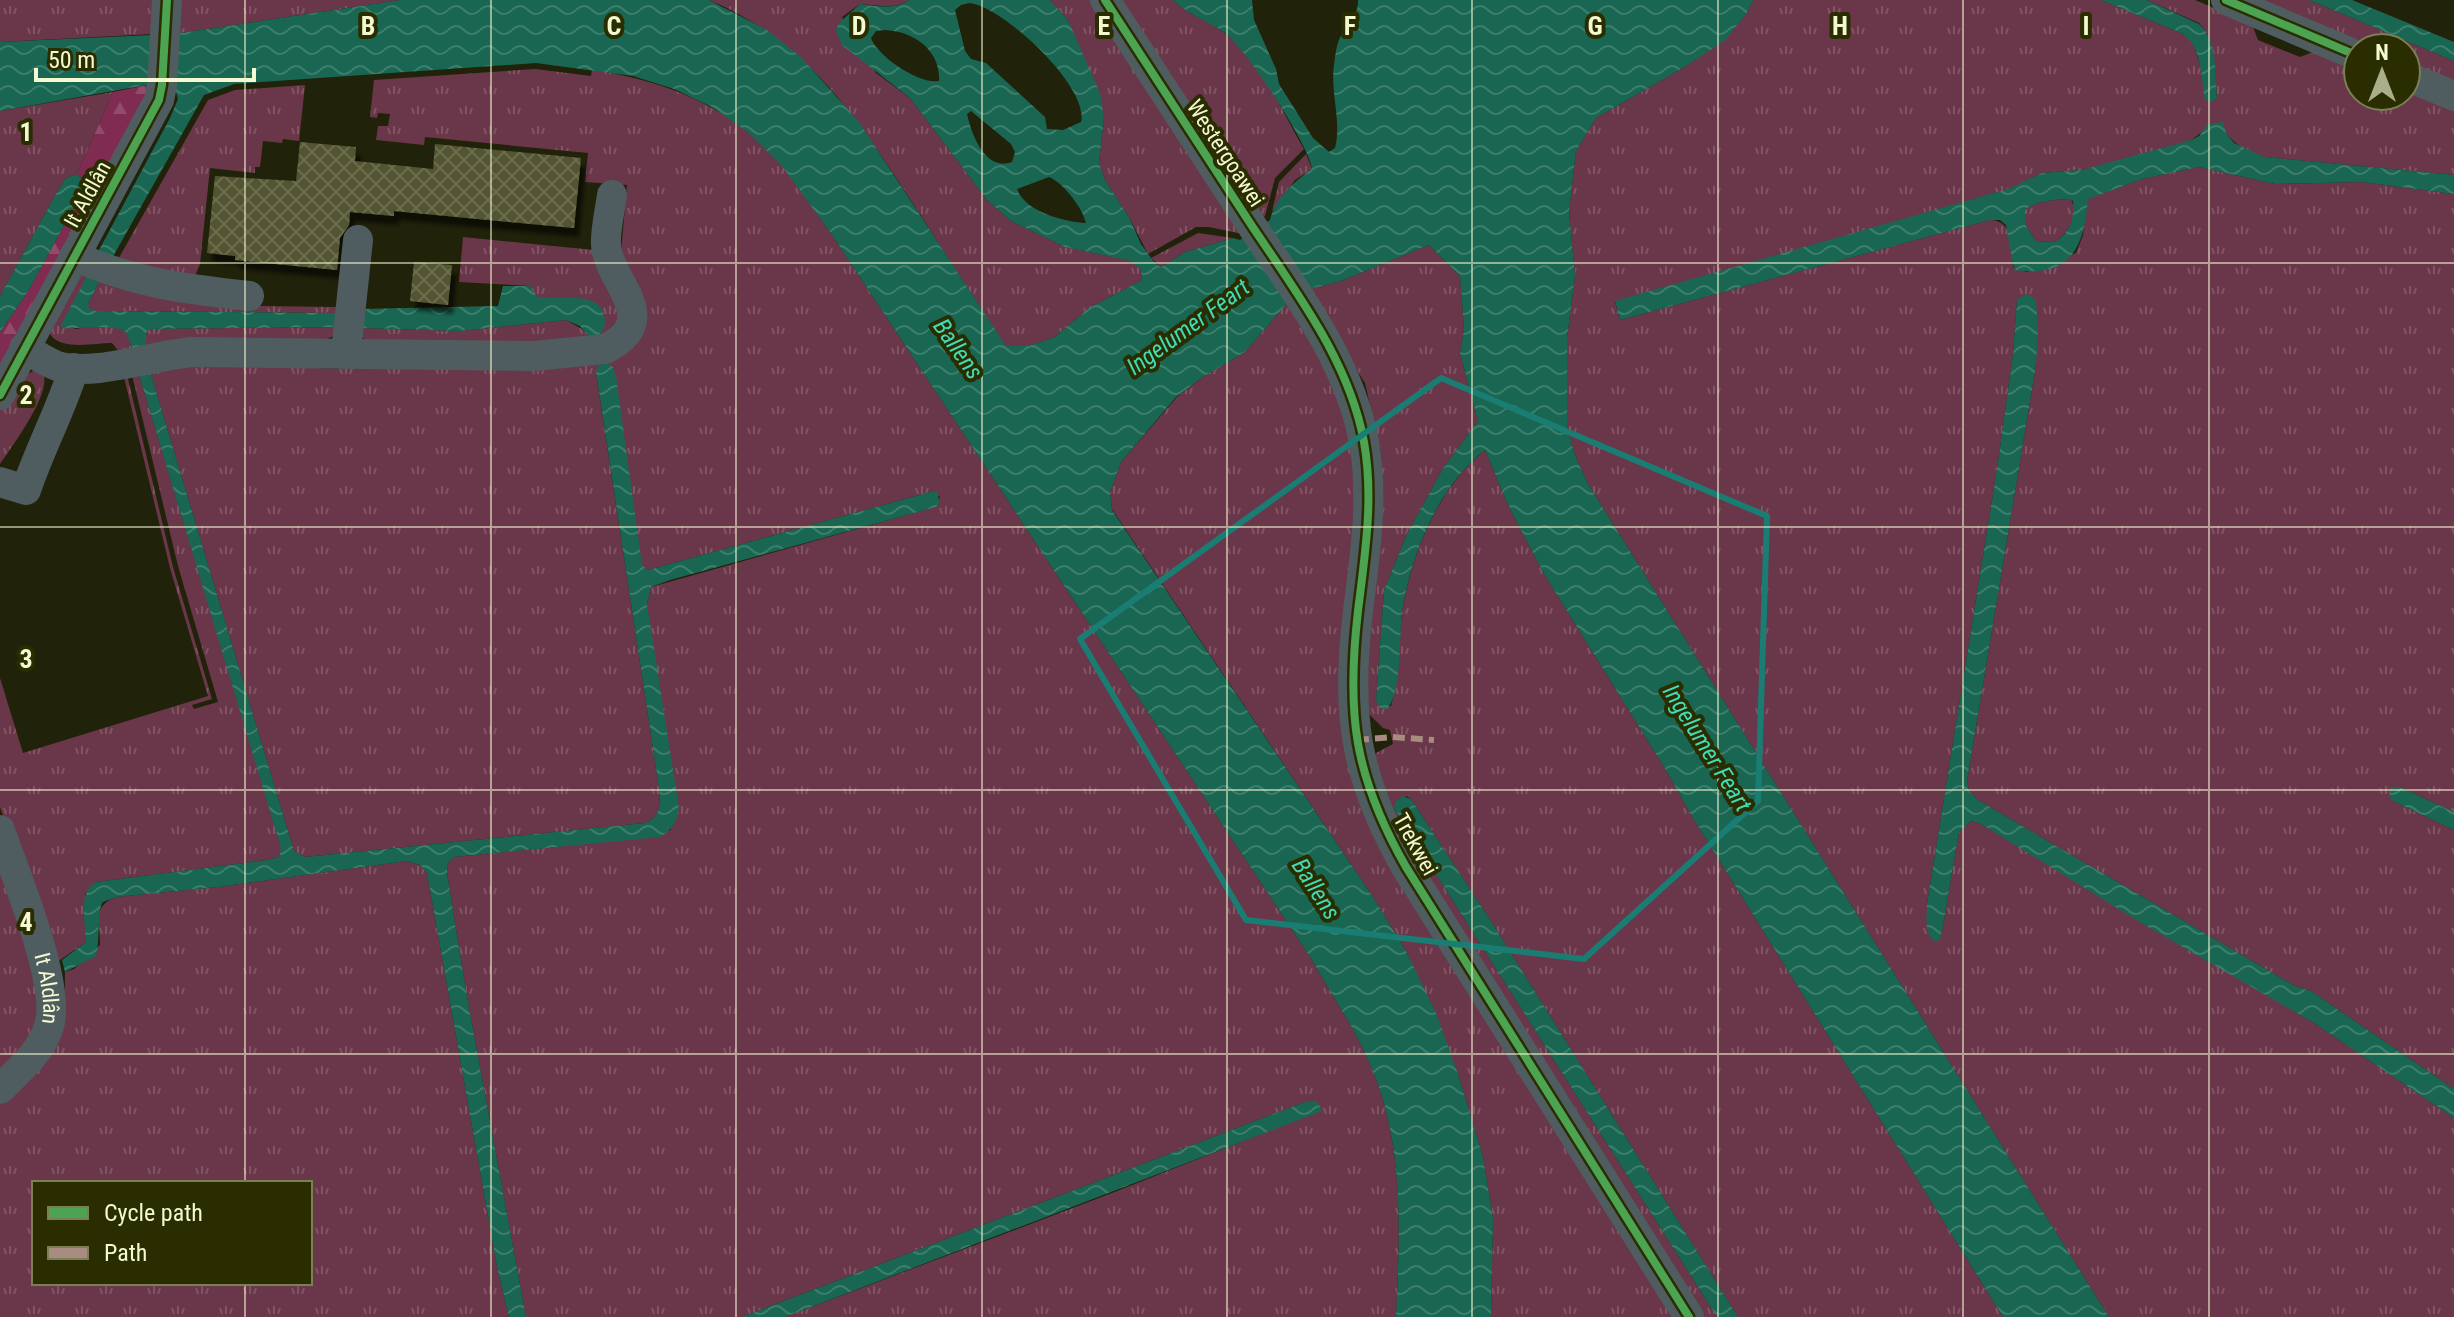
<svg xmlns="http://www.w3.org/2000/svg" width="2454" height="1317" font-family="'Roboto Condensed',sans-serif">
<defs>
<pattern id="grass-tufts" width="24" height="20" patternUnits="userSpaceOnUse" patternTransform="scale(2)"><rect width="24" height="20" fill="#6a3649"/><path d="M3 7l-1-3M5 7V3M7 7l1-3M15 17l-1-3M17 17v-4M19 17l1-3" fill="none" stroke="#805462"/></pattern>
<pattern id="forest-firs" width="22" height="20" patternUnits="userSpaceOnUse" patternTransform="scale(2)"><rect width="22" height="20" fill="#802c52"/><path d="M5 1l3.5 6h-7zM16 11l3.5 6h-7z" fill="#934b6a"/></pattern>
<pattern id="water-waves" width="16" height="10" patternUnits="userSpaceOnUse" patternTransform="scale(2)"><rect width="16" height="10" fill="#196753"/><path d="M0 5q4-4 8 0t8 0" fill="none" stroke="#3b7e6b"/></pattern>
<pattern id="building-cross-hatch" width="8" height="8" patternUnits="userSpaceOnUse" patternTransform="scale(2)"><rect width="8" height="8" fill="#525431"/><path d="M0 0l8 8M0 8l8-8" fill="none" stroke="#6c6d4e"/></pattern>
<filter id="shadow"><feDropShadow dx="5" dy="9" stdDeviation="2" flood-color="#0009"/></filter>
</defs>
<rect width="100%" height="100%" fill="#21220a"/>
<path fill="url(#grass-tufts)" fill-rule="evenodd" d="M0 0H157L153 34 0 42Z
M181 0H400L174 34Z
M709 0H909C895 10 876 5 860 4L842 17 876 73 910 98 987 200 1011 221 1065 247 1132 261 1141 270 1142 280 1089 308 1055 337 1028 346 1006 347C976 301 946 255 916 208 859 121 810 42 709 0Z
M1050 0H1094L1243 230 1238 233 1209 227H1196L1148 254 1129 217 1105 180 1099 163 1104 118 1068 20Z
M1116 0H1173C1188 15 1209 21 1226 34 1261 62 1282 111 1304 149L1275 178 1265 216 1260 219Z
M1753 0H2101L2183 34 2192 40 2212 102 2217 98C2215 75 2217 40 2199 23L2147 0H2195L2252 24 2258 40 2300 57 2316 51 2358 69V96H2406V90L2454 110V175L2264 157C2248 151 2237 147 2226 133L2205 130 2191 140 2133 158 2082 170 2042 173 2009 189 1615 302 1620 320 1990 220C2015 221 2011 248 2013 268L2027 272 2076 253 2083 235 2087 199 2142 179 2199 167 2275 184 2362 182 2454 194V812L2400 787 2393 801 2454 830V1089L2311 991 2295 986 1978 800 1969 791 1967 781 2036 365 2017 299 2013 354 1997 469 1927 904 1941 937 1959 832 1971 821 1981 824 2314 1023 2454 1118V1317H2109L1588 484 1575 455 1567 427V338L1575 276 1569 212 1576 151 1596 118 1683 68 1723 41 1747 13Z
M2260 0H2309L2454 61V82L2406 62V48H2374Z
M535 69 591 76 592 70C665 80 736 108 784 168 800 188 815 211 830 232L1312 960C1331 994 1354 1027 1369 1062 1405 1142 1400 1232 1396 1317H785L1112 1193 1322 1110 1305 1102 742 1317H526L466 991 447 873 448 863 454 857 554 847 671 830 647 604 651 587 935 507 940 497 934 491 648 570 642 566 596 373 659 788C660 804 662 816 645 823L305 857 294 851 149 368 168 362 338 369 359 365 619 350 620 263 627 185 585 182 588 153 425 137 424 145 376 140 378 126H388L390 114 378 113 377 118 370 117 374 80Z
M305 85 299 141 283 139 282 143 263 141 260 167H255V173L210 168 200 264 195 276 116 263 208 100 235 90Z
M113 92 77 174 66 178 58 190 0 296V111Z
M1306 154 1312 169 1295 180 1272 211 1279 182Z
M2071 199C2078 215 2070 232 2055 242L2036 241 2025 224V210C2037 200 2055 200 2071 199Z
M1198 233 1233 238 1185 252 1161 267 1151 258Z
M463 237 594 250 623 315 597 342H369L360 336 359 328 460 331 566 320 596 337 546 299 536 298 530 286 459 282Z
M1429 245 1460 276 1464 329 1460 353 1478 421 1442 470 1407 534 1384 590 1376 701 1380 707 1391 706C1400 676 1398 644 1402 613 1411 554 1438 488 1485 450L1509 507 1544 574 1664 767 1693 818 2003 1317H1738L1491 921 1411 799 1406 796 1394 808 1717 1317H1701L1425 881 1373 762 1376 753 1393 744 1390 730 1383 728 1368 713 1364 673 1383 514 1381 453 1365 383 1306 290 1341 281Z
M71 275H87L74 329C87 328 116 321 126 333 129 337 131 346 133 351L121 354 112 343C94 343 61 351 50 334Z
M100 280 194 300 262 306 337 307V313L95 311 88 308V304Z
M1289 301 1337 380 1359 464 1347 745 1681 1317H1491L1493 1218 1483 1157 1458 1074 1407 953 1373 897 1112 509 1110 492 1121 462 1177 397 1203 377 1245 352Z
M336 327V335L322 341 146 347C145 340 145 335 149 329Z
M37 369 44 375C49 397 13 445 0 464V407L14 381Z
M138 371 282 848 279 857 267 860 96 882 85 894V943L54 964 0 807V678L23 753 208 696 170 568 124 377 127 375 173 567 212 699 192 705 194 709 218 702 178 566 132 375Z
M0 849 43 979 39 1028 0 1074Z
M407 861 420 865 427 873 497 1267 509 1317H0V1103L65 995V972L74 969 100 945C100 922 92 906 116 897L218 887ZM34 1183H310V1283H34Z"/>
<path fill="url(#forest-firs)" d="M152 84 0 380V332L27 293 84 189 81 178 77 174 113 92Z"/>
<path fill="url(#water-waves)" fill-rule="evenodd" d="M400 0H709L767 30 802 58 859 122 1006 346H1028L1055 337 1089 308 1142 280 1141 270 1131 261 1065 247 1011 221 987 200 910 98 842 45 836 31 838 24 860 4C876 6 895 10 909 0H1050L1068 20 1100 93 1104 118 1099 163 1105 180 1129 217 1141 244 1154 262 1161 267 1185 252 1233 238 1240 240 1270 220C1275 198 1295 181 1312 169 1309 144 1246 49 1225 33 1208 21 1188 15 1173 0H1252L1254 20 1276 69 1279 84 1313 138 1329 152 1335 148C1342 121 1330 93 1334 65 1335 58 1336 47 1339 40 1345 26 1359 16 1358 0H1753L1747 13 1724 41 1683 68 1596 118 1576 151 1569 212 1575 276 1567 338V427L1575 455 1588 484 2109 1317H2003L1693 818 1664 767 1544 574 1509 507 1485 450C1438 487 1411 554 1402 612 1399 635 1402 694 1387 709L1380 708 1376 701 1384 590 1407 534 1442 470 1478 421 1460 353 1464 329 1460 276 1429 245 1341 281 1306 290 1289 301 1245 352 1203 377 1176 397 1121 462 1110 492 1112 510 1373 897 1407 953 1436 1013 1458 1074 1483 1157 1493 1218 1491 1317H1396C1400 1232 1405 1142 1369 1062 1354 1027 1331 994 1312 960L830 232 782 166 749 133 712 107 674 89 633 76 536 63 234 84 204 95 111 260 98 252 170 118 178 99 174 85 152 84 0 111V42L174 34ZM969 3C1001 5 1090 87 1081 122L1063 130 1047 129 1045 117 986 63 971 59 965 51 955 10 961 5ZM885 30C913 31 941 50 939 81 920 85 877 56 871 38L876 31ZM971 111 1011 144 1015 152 1012 162C986 172 972 136 967 114ZM1049 177C1064 183 1083 209 1086 223 1065 222 1025 212 1017 189Z
M2101 0H2147L2199 24C2218 40 2215 75 2217 98L2212 102 2205 100C2201 78 2202 47 2183 34Z
M2309 0H2352L2454 42V61Z
M2223 122 2226 133 2234 143 2264 157 2454 175V194L2362 182 2275 184 2199 167 2142 179 2088 199C2084 248 2071 278 2014 270L2006 225 2000 220H1990L1620 320 1615 301 2008 189 2042 173 2082 170 2191 140 2199 136 2208 124ZM2070 199 2073 201C2074 219 2071 232 2055 242L2036 241 2025 224V210C2037 200 2055 200 2070 199Z
M77 174 81 178 84 189 27 293 0 332V296L58 190 66 178Z
M87 276 100 280 88 304 89 308 95 311 337 313 336 327 149 329 146 334V347L133 351C131 346 129 338 126 333 117 322 78 330 63 328L61 325Z
M503 286H530L537 297C557 302 603 287 605 321 605 328 602 333 596 337L588 335 580 326 566 320 460 331 359 328 361 309 498 306Z
M2027 294 2036 300 2038 329 2036 365 1967 781 1969 791 1978 800 2295 986 2311 991 2454 1089V1118L2314 1023 2143 924 1981 824 1971 821 1959 832 1941 937 1937 942C1923 936 1927 917 1927 904L1997 469 2013 354 2017 299Z
M606 363 613 367 616 376 642 565 648 570 934 491 938 493 939 503 936 507 670 580 651 587 647 604 679 808C676 823 673 829 660 837L454 857 448 863 447 873 466 991 526 1317H509L497 1267 427 873 420 865 407 861 218 887 116 897C114 898 105 901 103 902 97 908 100 944 96 956L65 972 62 960 85 943C87 923 76 893 96 882L267 860 279 857 281 848 138 371 149 368 294 851 305 857 645 823C662 816 660 804 659 788L596 372 598 366Z
M2392 787H2400L2454 812V830L2393 801 2389 796Z
M1402 796 1411 799 1491 921 1738 1317H1717L1394 808 1396 801Z
M1317 1101 1322 1111 785 1317H742L1305 1102Z"/>
<path fill="url(#building-cross-hatch)" filter="url(#shadow)" d="M300 142 356 147 355 161 433 169 435 144 581 158 574 228 394 211V216L350 212 349 225 340 238 337 270 235 260V256L207 253 215 176 296 181Z
M414 262 452 265 448 305 410 301Z"/>
<g fill="none" stroke-linecap="round" stroke-linejoin="round">
<g stroke="#4f5d60" stroke-width="30">
<path d="M1105 0C1153 74 1202 149 1250 223 1295 291 1349 360 1364 442 1374 498 1365 554 1358 611 1346 714 1354 776 1406 867L1689 1317"/>
<path d="M2226 0 2358 56"/>
<path d="M2406 76 2454 96"/>
<path d="M74 256C135 283 184 289 249 296"/>
<path d="M24 348C35 354 46 362 57 366 93 377 154 355 193 352L534 356 605 349C665 319 608 282 606 245 605 230 610 211 612 195"/>
<path d="M346 352 358 240"/>
<path d="M0 395 159 100 162 85 167 0"/>
<path d="M0 482 26 490C40 448 61 410 74 368"/>
<path id="s1" d="M0 830C15 874 62 986 49 1026 41 1053 19 1070 0 1089"/>
</g>
<path stroke="#a88b81" stroke-width="6" stroke-dasharray="12 6" stroke-linecap="butt" d="M1357 740 1392 737 1434 740"/>
<g stroke="#2a2d00" stroke-width="13">
<path id="cycleway" d="M1105 0C1153 74 1202 149 1250 223 1295 291 1349 360 1364 442 1374 498 1365 554 1358 611 1346 714 1354 776 1406 867L1689 1317
M2226 0 2358 56
M0 395 159 100 162 85 167 0"/>
</g>
<use href="#cycleway" stroke="#4ca352" stroke-width="8"/>
</g>
<path fill="none" stroke="#1a7d73" stroke-width="6" stroke-linejoin="round" d="M1441 378 1767 516 1758 801 1584 959 1246 920 1080 639Z"/>
<path fill="none" stroke="#f4f9d1" stroke-width="2" stroke-opacity="0.55" d="M245 0V1183M491 0V1317M736 0V1317M982 0V1317M1227 0V1317M1472 0V1317M1718 0V1317M1963 0V1317M2209 0V1317M0 263H2454M0 527H2454M0 790H2454M0 1054H2454M245 1283V1317"/>
<g text-anchor="middle" stroke-width="8" stroke-linejoin="round" paint-order="stroke">
<g font-size="22" fill="#f4f9d1" stroke="#2a2d00">
<text transform="translate(1226 153) rotate(57)" y="8">Westergoawei</text>
<text transform="translate(87 194) rotate(-61)" y="8">It Aldlân</text>
<text transform="translate(1416 844) rotate(61)" y="8">Trekwei</text>
<text dy="8" stroke="none"><textPath href="#s1" startOffset="166">It Aldlân</textPath></text>
</g>
<g font-size="24" font-style="italic" fill="#41dbb7" stroke="#2a2d00">
<text transform="translate(1188 327) rotate(-36)" y="8">Ingelumer Feart</text>
<text transform="translate(958 349) rotate(55)" y="8">Ballens</text>
<text transform="translate(1707 748) rotate(58)" y="8">Ingelumer Feart</text>
<text transform="translate(1316 889) rotate(57)" y="8">Ballens</text>
</g>
</g>
<g font-size="26" text-anchor="middle" font-weight="bold" fill="#f4f9d1" stroke="#2a2d00" stroke-width="8" stroke-linejoin="round" paint-order="stroke">
<text x="368" y="35">B</text>
<text x="614" y="35">C</text>
<text x="859" y="35">D</text>
<text x="1104" y="35">E</text>
<text x="1350" y="35">F</text>
<text x="1595" y="35">G</text>
<text x="1840" y="35">H</text>
<text x="2086" y="35">I</text>
<text x="26" y="141">1</text>
<text x="26" y="404">2</text>
<text x="26" y="668">3</text>
<text x="26" y="931">4</text>
</g>
<rect x="32" y="1181" width="280" height="104" fill="#2a2d00" stroke="#7b7f54" stroke-width="2"/>
<rect x="48" y="1207" width="40" height="12" fill="#4ca352" stroke="#7b7f54" stroke-width="2"/>
<text x="104" y="1221" font-size="24" fill="#f4f9d1">Cycle path</text>
<rect x="48" y="1247" width="40" height="12" fill="#a88b81" stroke="#7b7f54" stroke-width="2"/>
<text x="104" y="1261" font-size="24" fill="#f4f9d1">Path</text>
<g transform="translate(2382 72)"><circle r="38" fill="#2a2d00" stroke="#7b7f54" stroke-width="2"/>
<path d="M0-6L14 30L0 20L-14 30Z" fill="#aaae8b"/>
<text y="-12" font-size="22" font-weight="bold" text-anchor="middle" fill="#f4f9d1">N</text>
</g>
<path d="M36 68v12h218v-12" fill="none" stroke="#f4f9d1" stroke-width="4"/>
<text x="48" y="68" font-size="24" fill="#f4f9d1" stroke="#2a2d00" stroke-width="6" paint-order="stroke">50 m</text>
</svg>
